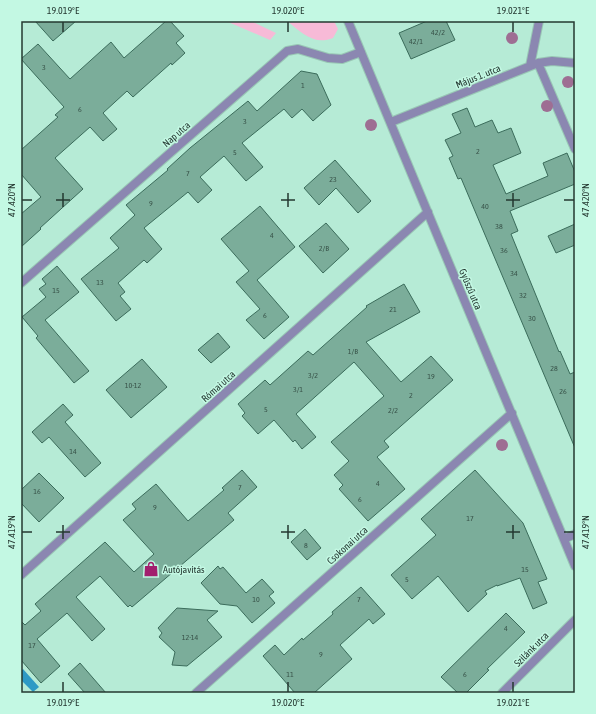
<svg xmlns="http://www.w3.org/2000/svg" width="596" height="714" font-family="'Asap Condensed',sans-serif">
<rect width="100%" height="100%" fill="#b6ebd6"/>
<path fill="#f7bad7" d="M226 21H251L276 33 270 40Z
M287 21H334L338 29 333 38C314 46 301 32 287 21Z"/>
<path fill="#2e9ac5" d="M23 669 39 687 33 692 21 680V671Z"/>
<path fill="#7bad9a" stroke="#3b6c5b" d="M35 21H76L53 41Z
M166 21H170L184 36 176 43 185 53 172 65 171 63 133 97 127 91 103 113 117 129 103 141 90 127 55 158 83 189 40 228 41 229 21 247V214L41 197 21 174V150L58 117 55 115 64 107 21 59 38 44 70 79 111 42 124 58Z
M427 21H446L455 40 411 59 399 33Z
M301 71 317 74 331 105 313 121 302 109 292 118 284 109 242 143 263 167 246 181 224 156 200 177 212 190 198 203 188 192 144 228 162 249 147 263 144 260 118 283 125 292 120 296 131 309 116 321 81 279 119 248 110 238 135 215 126 205 168 170 167 169 190 148 248 101 257 111Z
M467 108 475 127 492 120 498 133 511 128 521 153 493 165 506 194 548 176 543 163 567 153 575 172V184L510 211 518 231 511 234 559 352 560 351 570 374 575 372V448L461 178 458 179 449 158 453 156 445 140 461 133 452 114Z
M335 160 371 201 358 213 336 188 319 205 304 188Z
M260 206 295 247 257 280 289 317 264 339 246 320 260 309 236 282 249 271 221 239Z
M326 223 349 249 323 273 299 246Z
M575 224V245L556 253 548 236Z
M57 266 79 292 45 320 89 371 74 383 36 338 38 336 22 317 46 297 39 289 46 284 42 279Z
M404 284 420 312 366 342 401 382 431 356 453 380 384 441 389 447 377 457 405 489 368 521 339 489 343 485 334 475 349 461 331 442 384 396 354 362 296 414 316 437 302 449 295 440 293 442 274 420 258 434 242 416 245 413 238 404 265 380 270 385 308 351 313 355 367 307 366 306Z
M218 333 230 347 211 363 198 350Z
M142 359 167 387 131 418 106 390Z
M63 404 73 415 65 422 101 463 85 477 49 437 42 443 32 432Z
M242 470 257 487 228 513 234 520 132 607 130 605 128 607 100 576 76 597 105 629 92 641 67 613 37 639 60 666 41 683 21 660V621L25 625 41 611 35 604 105 542 134 572 154 554 123 520 136 509 132 504 156 484 188 521 224 490 222 488Z
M475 470 523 523 547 579 538 582 547 603 533 609 520 578 497 586V585L485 591 487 594 468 612 438 576 412 599 391 575 436 535 421 519Z
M39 473 64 498 39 522 21 503V490Z
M305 529 321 548 307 560 291 542Z
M218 566 220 569 223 567 246 593 262 579 274 592 269 596 275 603 252 623 237 606 220 604 201 583Z
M361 587 385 614 373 624 369 619 340 645 352 659 314 693H295L263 656 275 645 284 655 302 638 303 640 333 614 332 612Z
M177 608 218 611 207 620 222 637 187 666 172 665 175 652 159 637 162 633 158 628Z
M506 613 525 632 487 669 489 670 466 693H458L441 677Z
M80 663 106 693H85L68 674Z"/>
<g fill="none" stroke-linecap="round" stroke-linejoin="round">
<g stroke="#99c7b5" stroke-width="10">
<path id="street" d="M348 21 575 566
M538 63 575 149
M530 66 539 21
M391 122 538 63 552 61 575 63
M21 283 287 51 298 49 328 58 342 59 361 52
M564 539 575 534
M21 575 428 212
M196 693 512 413
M502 693 575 620"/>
</g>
<use href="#street" stroke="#8b87b1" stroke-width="8"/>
</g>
<g fill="#9e6e93">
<circle cx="512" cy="38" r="6"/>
<circle cx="568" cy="82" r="6"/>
<circle cx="547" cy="106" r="6"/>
<circle cx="371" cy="125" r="6"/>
<circle cx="502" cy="445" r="6"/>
</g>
<path fill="none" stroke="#243831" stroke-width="1.5" d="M63 22V32M288 22V32M513 22V32M63 193V207M288 193V207M513 193V207M22 200H32M56 200H70M281 200H295M506 200H520M564 200H574M63 525V539M288 525V539M513 525V539M22 532H32M56 532H70M281 532H295M506 532H520M564 532H574M63 682V692M288 682V692M513 682V692"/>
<defs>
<g id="shop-bare" transform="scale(1.2)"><path d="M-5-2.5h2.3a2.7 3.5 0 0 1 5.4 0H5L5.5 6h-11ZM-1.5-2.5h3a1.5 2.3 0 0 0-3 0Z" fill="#a21f6e" stroke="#c3f8e3" stroke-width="2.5" paint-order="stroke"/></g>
</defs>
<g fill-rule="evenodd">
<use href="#shop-bare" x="151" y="569"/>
</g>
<g text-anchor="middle" stroke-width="3" stroke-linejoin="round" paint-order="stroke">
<g font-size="8" fill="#3a554b">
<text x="438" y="35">42/2</text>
<text x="416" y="44">42/1</text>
<text x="44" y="70">3</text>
<text x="303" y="88">1</text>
<text x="80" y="112">6</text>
<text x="245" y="124">3</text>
<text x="478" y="154">2</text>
<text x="235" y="155">5</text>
<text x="188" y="176">7</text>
<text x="333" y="182">23</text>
<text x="151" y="206">9</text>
<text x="485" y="209">40</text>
<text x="499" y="229">38</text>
<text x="272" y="238">4</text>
<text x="324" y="251">2/B</text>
<text x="504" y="253">36</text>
<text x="514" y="276">34</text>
<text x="100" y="285">13</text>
<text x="56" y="293">15</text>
<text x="523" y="298">32</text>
<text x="393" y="312">21</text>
<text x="265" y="318">6</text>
<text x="532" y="321">30</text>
<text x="353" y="354">1/B</text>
<text x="554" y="371">28</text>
<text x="313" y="378">3/2</text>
<text x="431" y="379">19</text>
<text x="133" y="388">10-12</text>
<text x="298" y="392">3/1</text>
<text x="563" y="394">26</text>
<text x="411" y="398">2</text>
<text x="266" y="412">5</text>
<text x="393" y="413">2/2</text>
<text x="73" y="454">14</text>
<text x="378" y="486">4</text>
<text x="240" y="490">7</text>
<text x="37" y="494">16</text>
<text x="360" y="502">6</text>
<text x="155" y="510">9</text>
<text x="470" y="521">17</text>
<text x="306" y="548">8</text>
<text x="525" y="572">15</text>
<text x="407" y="582">5</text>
<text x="256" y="602">10</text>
<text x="359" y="602">7</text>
<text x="506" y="631">4</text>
<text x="190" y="640">12-14</text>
<text x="32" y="648">17</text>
<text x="321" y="657">9</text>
<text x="290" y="677">11</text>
<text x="465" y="677">6</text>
</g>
<g font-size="10" fill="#243831" stroke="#c3f8e3">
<text transform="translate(478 76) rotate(-22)" y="4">Május 1. utca</text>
<text transform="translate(176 134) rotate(-41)" y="4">Nap utca</text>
<text transform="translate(471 289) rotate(67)" y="4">Gyűszű utca</text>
<text transform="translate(218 386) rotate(-42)" y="4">Római utca</text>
<text transform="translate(347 545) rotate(-42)" y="4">Csokonai utca</text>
<text transform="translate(531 649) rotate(-45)" y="4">Szilánk utca</text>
</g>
<g font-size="10" fill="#243831" stroke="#c3f8e3" text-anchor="start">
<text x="163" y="573">Autójavítás</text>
</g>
</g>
<rect width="596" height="714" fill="none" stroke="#c3f8e3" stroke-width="44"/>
<rect x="22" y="22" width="552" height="670" fill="none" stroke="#243831" stroke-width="1.5"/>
<g font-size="10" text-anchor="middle" fill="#243831">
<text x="63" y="14">19.019°E</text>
<text x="288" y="14">19.020°E</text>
<text x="513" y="14">19.021°E</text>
<text transform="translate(11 200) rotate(-90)" y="4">47.420°N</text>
<text transform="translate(585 200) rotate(-90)" y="4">47.420°N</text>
<text transform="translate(11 532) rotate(-90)" y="4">47.419°N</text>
<text transform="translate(585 532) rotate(-90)" y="4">47.419°N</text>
<text x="63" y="706">19.019°E</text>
<text x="288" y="706">19.020°E</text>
<text x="513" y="706">19.021°E</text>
</g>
</svg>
